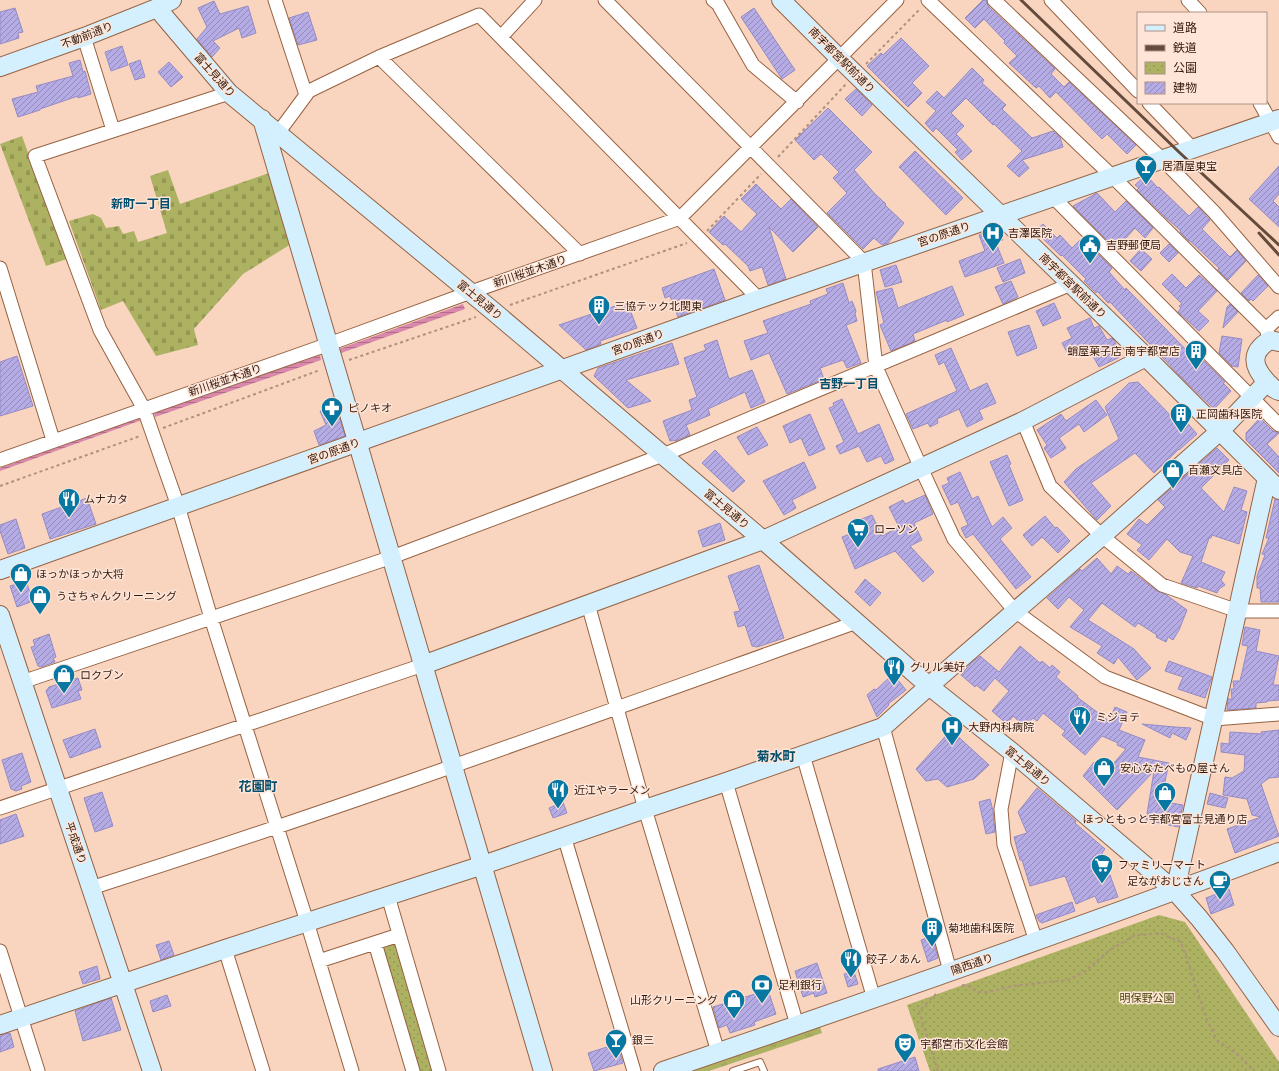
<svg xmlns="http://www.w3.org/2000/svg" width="1279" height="1071" font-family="Mulish,'Noto Sans JP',sans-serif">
<defs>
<pattern id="grass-tufts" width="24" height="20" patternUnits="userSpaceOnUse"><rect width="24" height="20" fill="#acb261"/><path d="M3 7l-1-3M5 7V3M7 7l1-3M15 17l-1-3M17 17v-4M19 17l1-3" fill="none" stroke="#949853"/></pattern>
<pattern id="cemetery-stones" width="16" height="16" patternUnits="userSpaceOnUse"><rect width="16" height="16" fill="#acb261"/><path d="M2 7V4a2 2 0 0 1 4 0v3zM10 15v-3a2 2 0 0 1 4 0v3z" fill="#949853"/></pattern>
<pattern id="park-dots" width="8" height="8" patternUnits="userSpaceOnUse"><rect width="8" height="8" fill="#acb261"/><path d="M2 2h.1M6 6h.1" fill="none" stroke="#949853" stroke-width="1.8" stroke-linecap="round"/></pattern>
<pattern id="water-rules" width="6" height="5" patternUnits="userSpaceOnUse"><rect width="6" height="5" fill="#d987ab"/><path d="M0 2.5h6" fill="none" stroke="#b06e8a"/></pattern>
<pattern id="building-hatch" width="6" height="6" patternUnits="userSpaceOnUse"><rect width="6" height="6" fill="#b5abe5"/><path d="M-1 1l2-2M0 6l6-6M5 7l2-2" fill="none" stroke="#948ab8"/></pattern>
</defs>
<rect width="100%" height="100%" fill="#f9d5c0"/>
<path fill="url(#grass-tufts)" d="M820 1027 822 1033 709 1071H693Z"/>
<path fill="url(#cemetery-stones)" d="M22 136 67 259 46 266 0 144Z
M168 170 180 204 269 173 291 244 243 274 194 329 198 345 156 356 123 301 101 310 69 221 93 214 101 218 106 228 119 226 123 234 134 231 138 242 167 233 150 176Z"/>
<path fill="url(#park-dots)" d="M1159 915 1185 922 1279 1062V1071H930L907 1005Z
M396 940 434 1071H417L379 946Z"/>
<path fill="url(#water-rules)" d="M463 304 465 309 341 353 339 349Z
M320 355 321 360 155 417 154 413Z
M141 417 142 420 0 471V468Z"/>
<path fill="url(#building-hatch)" stroke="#958bc4" d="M983 0H986L988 6 1055 69 1051 74 1064 87 1069 82 1136 145 1127 154 1107 134 1102 139 1056 92 1050 98 1039 86 1036 88 1022 75 1009 63 1017 56 1004 43 1005 41 984 19 975 28 965 18Z
M214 1 220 14 248 6 256 33 242 38 239 28 213 41 220 48 212 57 197 39 207 27 198 8Z
M15 8 23 32 18 33 19 38 0 44V12Z
M754 8 795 70 782 79 741 17Z
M308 12 317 40 298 45 289 18Z
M901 38 929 66 912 83 922 93 908 107 867 66 881 53 883 55Z
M122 46 128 65 111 71 105 52Z
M80 60 83 72 85 71 91 94 78 98V96L40 109V110L18 117 12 99 38 92 36 86 73 76 69 63Z
M140 60 145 77 135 80 129 64Z
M169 62 183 77 171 87 158 72Z
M972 68 984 80 982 83 1006 105 1002 109 1032 138 1053 131 1060 137 1063 147 1022 160 1029 168 1019 177 1007 166 1022 151 994 124 993 125 966 98 951 113 964 126 956 134 972 151 962 160 955 152 958 150 936 128 933 132 925 123 936 111 926 102 937 91 944 98Z
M856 89 872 105 862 116 845 99Z
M828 108 872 152 854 170 875 194 886 204 885 205 904 223 888 243 882 245 874 238 863 249 827 213 847 193 833 178 839 172 821 154 814 160 795 140Z
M915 151 963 198 946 215 899 167Z
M1279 166V194L1273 201 1279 207V227L1249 199Z
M1147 176 1158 188 1159 187 1189 216 1198 207 1210 220 1202 229 1230 257 1237 250 1246 261 1228 280 1218 270 1219 268 1190 241H1189L1180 232 1181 231 1165 217 1137 190 1139 188 1135 185 1144 177Z
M756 184 781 209 791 199 818 227 793 252 769 227 786 279 768 285 762 267 750 271 748 266 725 244 723 245 709 232 724 216 741 232 757 214 741 199Z
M1097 193 1115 212 1126 201 1153 228 1145 238 1135 228 1116 249 1073 206Z
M1043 224 1057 238 1060 235 1072 248 1082 238 1112 268 1109 272 1125 290 1126 288 1196 360 1200 357 1225 382 1223 383 1231 391 1214 409 1180 376 1110 302 1108 303 1097 291 1096 293 1084 281 1086 279 1062 255 1061 256 1035 231Z
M998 227 1003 240 996 243 1004 263 965 277 959 261 985 251 979 235Z
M1169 244 1178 253 1169 262 1160 253Z
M1141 249 1152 259 1141 271 1130 261Z
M1020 259 1025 273 1003 282 997 268Z
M896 265 902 282 885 287 880 270Z
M714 269 725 300 678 317 670 296 665 298 662 288Z
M1172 274 1186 288 1199 275 1217 291 1198 311 1209 321 1199 331 1178 312 1181 308 1179 306 1182 304 1162 284Z
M1258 275 1268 286 1253 301 1251 299 1249 301 1241 293Z
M1011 281 1018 297 1003 304 995 287Z
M843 283 849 303 852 301 856 311 855 314 857 321 846 325 861 363 847 368 843 360 820 368 824 379 787 394 769 353 751 360 744 341 768 333 763 321 811 304 810 301 828 294 826 289Z
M952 286 964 315 947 322V320L913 334 915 341 891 351 880 325 884 323 876 292 892 288 898 308Z
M627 302 637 328 600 341 601 344 586 350 559 325Z
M1054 303 1061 318 1043 326 1036 311Z
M1230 304 1238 312 1223 328 1227 307Z
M1090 318 1094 328 1099 326 1107 340 1112 338 1114 340 1122 356 1099 367 1088 347 1069 356 1062 343 1072 338 1067 328Z
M1029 325 1037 348 1017 356 1008 332Z
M1222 336 1242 339 1238 367 1232 366 1219 353Z
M717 340 729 379 752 370 765 402 751 408 745 392 708 409 710 415 686 425 690 435 675 441 674 440 670 441 663 421 692 410 689 400 697 397 684 358 706 350 704 345Z
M672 343 679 364 626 380 651 401 628 408 594 376 598 368Z
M951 348 970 391 987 383 996 403 979 410 983 419 967 427 959 409 937 419 938 423 930 427 928 423 913 429 906 414 957 391 944 362 939 365 935 355Z
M17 356 33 406 0 416V362Z
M1138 382 1178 423 1183 418 1197 434 1179 450V449L1154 473 1135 453 1091 483 1111 506 1097 520 1064 482 1076 469 1119 439 1105 407 1129 383Z
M842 399 858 434 879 424 894 460 885 464 881 456 867 462 859 446 840 454 836 446 844 442 829 408 834 406 833 403Z
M1096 400 1107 415 1084 432 1079 424 1059 438 1066 448 1051 458 1044 448 1047 445 1037 430 1061 414 1066 421Z
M336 406 345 436 319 445 314 431 326 425 320 411Z
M810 414 825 449 809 456 801 438 790 443 783 426Z
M1260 418 1273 431 1279 433 1267 444 1279 457V473L1246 440V433Z
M757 427 768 445 748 455 737 437Z
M1217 448 1229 460 1201 488 1224 512 1234 487 1247 491 1241 510 1247 512 1239 544 1212 535 1211 538H1209L1201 562 1225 572 1221 580 1225 585 1219 589 1217 593 1198 586 1197 588 1181 583 1193 556 1180 552 1167 539 1149 560 1137 550 1142 545 1127 534 1139 519 1147 525 1165 507 1158 500Z
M715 450 745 481 733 492 702 463Z
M1007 455 1011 464 1009 465 1023 500 1009 506 990 462Z
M804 462 816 488 792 500 796 508 784 515 763 481Z
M960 472 972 499 978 496 992 527 1003 517 1012 528 1000 539 1031 577 1016 589 973 534 966 538 961 528 968 525 958 502 951 505 942 486 949 483 947 478Z
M925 495 933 514 914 523 922 540 910 546 934 572 923 582 895 551 855 569 842 537 863 529 859 520 872 515 882 536 899 527 889 507 903 500 905 504Z
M87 498 96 524 50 539 42 514Z
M1275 499 1279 500V602H1261L1260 588H1257V576L1265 555 1262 554 1269 538H1266Z
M1045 516 1055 528 1057 527 1070 541 1058 553 1042 537 1032 546 1023 535Z
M16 519 25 548 8 554 0 531V525Z
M720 523 725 540 703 547 698 531Z
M1097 558 1111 574 1117 566 1128 574 1131 571 1157 591 1165 594 1187 610 1179 630 1173 640 1168 637 1166 642 1156 637 1157 635 1138 623 1135 627 1102 603 1088 620 1134 649 1151 668 1137 680 1118 657 1114 664 1097 653 1102 646 1070 627 1084 610 1069 597 1058 609 1047 598 1080 569 1082 571Z
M759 565 784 638 757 647 752 646 745 625 738 627 734 612 740 611 728 576Z
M865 579 881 593 870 606 855 592Z
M26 581 33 601 17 607 10 586Z
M1245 627 1260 630 1256 651 1279 656 1273 685H1279V700L1267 701V702L1256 703V708L1227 710 1228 699H1232L1231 689H1234L1233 681H1240L1248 646 1242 645Z
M49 634 56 657 53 658 55 662 41 667 38 666 31 647 35 646 33 640Z
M1020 646 1040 663 1042 661 1050 668 1052 665 1060 672 1056 677 1078 696 1077 697 1109 721 1115 707 1127 712 1119 730 1145 740 1138 757 1169 763 1164 786H1168L1165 802 1183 805 1178 827 1146 820 1154 771 1117 810 1083 776 1094 762 1106 772 1126 749 1117 745 1118 743 1102 736 1085 755 1062 735 1065 731 1043 713 1037 721 1033 718 1025 727 1013 716 1007 724 992 711 1009 691 995 678 984 691 976 685 975 687 961 675 971 663 980 656 999 672Z
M1169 661 1212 677 1205 698 1178 689 1183 677 1165 671Z
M893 674 906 690 888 704 889 705 877 717 867 695 874 689 876 690Z
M78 678 82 690 78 691 81 699 52 708 46 691 49 687Z
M1142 724 1175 727 1191 728 1186 740 1172 733 1170 738Z
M95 729 101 747 70 758 63 740Z
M951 730 989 765 974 779 947 787 938 779 926 781 916 769Z
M1279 730V777L1269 778 1261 784 1279 836 1235 853 1227 829 1261 817 1252 815 1247 799 1223 795 1225 777 1232 778 1244 771 1245 755 1221 752V743L1229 744 1230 732 1262 734 1261 732Z
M22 753 31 782 21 786 22 789 16 791 11 789 2 760Z
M1037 788 1076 821 1075 823 1105 849 1102 853 1118 897 1098 903 1095 896 1076 904 1065 876 1030 886 1022 860H1020L1014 837 1027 833 1018 812Z
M102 792 113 826 95 832 84 798Z
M1210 793 1228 798 1225 808 1207 804Z
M990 799 993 811 995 832 986 834 979 802Z
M563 802 567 813 553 818 549 808Z
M16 814 24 836 0 844V820Z
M1229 889 1234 905 1211 914 1206 898Z
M1072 902 1075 911 1042 923 1039 921 1036 915Z
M932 936 938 958 928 962 921 940Z
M169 941 174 955 161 960 156 945Z
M817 963 827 993 815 997 814 993 803 997 795 971Z
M97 966 100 979 83 984 79 972Z
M854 972 858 984 848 987 844 974Z
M768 990 776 1014 754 1022 755 1025 730 1033 727 1025 719 1028 713 1007Z
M167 995 171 1006 153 1012 150 1001Z
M111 998 121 1030 83 1041 75 1011Z
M10 1033 14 1047 0 1052V1035Z
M618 1046 623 1063 594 1071 588 1053 607 1047 608 1049Z
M915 1057 919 1071H878V1069Z"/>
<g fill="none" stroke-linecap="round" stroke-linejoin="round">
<g stroke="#976241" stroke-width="8">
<path id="lane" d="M733 1071 760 1062 764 1071"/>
</g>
<g stroke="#976241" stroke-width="15">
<path id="street" d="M275 0 306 95
M605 0 864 262 876 367 921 468 954 539 1015 611 1105 677 1214 719 1279 714
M713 0 718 4 753 65 797 102
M928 0 1113 177 1266 329
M994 0 1163 160 1214 212 1279 287
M1051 0 1138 91
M1188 0 1200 13
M84 37 113 130
M501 37 535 0
M379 57 580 254
M229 93 35 156 100 330 144 409 152 432 178 506 211 618 307 922 352 1071
M1149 103 1193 149
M1260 103 1279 137
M278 133 309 91 379 57 479 15 759 299
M1053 197 1279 425
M0 268 53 440
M1269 337 1266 329 1279 317
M1023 421 1050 486 1102 536 1162 585 1238 611H1279
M0 460 329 344 471 292 680 218 897 0
M588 604 645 809 718 1052
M22 682 392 557 663 455 1071 284
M883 727 950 971
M1012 752 1001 809 1004 845 1036 941
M803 755 874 999
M726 782 797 1025
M0 808 423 665
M564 836 634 1071
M91 888C349 806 602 713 857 622
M388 896 439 1071
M375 943 413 1071
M225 949 263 1071
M0 951 38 1071
M319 961 399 935"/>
</g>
<g stroke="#976241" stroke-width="20">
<path id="secondary" d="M781 0 840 59 1146 357 1279 490
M157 8 229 93 493 311 763 540 929 686 1012 752 1175 891 1199 918 1225 951 1279 1027
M0 67 84 37 157 8 172 0
M262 119 543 1071
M1279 342 1270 340C1250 352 1252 366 1267 382 1271 386 1274 390 1279 391
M0 570 759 299 1279 119
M0 615 152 1071
M423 665 763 540 1023 421 1146 357
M1175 891 1267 478
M0 1025 225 949 483 865 645 809 726 782 883 727 929 686 1102 536 1220 431 1267 382
M663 1071C869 1001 1075 929 1279 852"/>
</g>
<path stroke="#b0917f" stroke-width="2" stroke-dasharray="3 3" stroke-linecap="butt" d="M866 64 920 9
M778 157 846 84
M707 231 761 174
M510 305 687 243
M349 360 476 317
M163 428 320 370
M0 486 140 436
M962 985 968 986 979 992H989L1012 986 1068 980 1084 972 1110 950 1133 936 1160 933 1181 942 1207 1020 1217 1040 1237 1054 1254 1071
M938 1071 919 1011 938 992"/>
<use href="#lane" stroke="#fff" stroke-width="6"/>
<use href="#street" stroke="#fff" stroke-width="13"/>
<use href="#secondary" stroke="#d4f0fe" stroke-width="18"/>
<path stroke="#654b3c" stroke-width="3" d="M1021 0 1180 153 1279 245
M1259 233 1279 255"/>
</g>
<defs>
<g id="bar-pin" transform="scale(1.15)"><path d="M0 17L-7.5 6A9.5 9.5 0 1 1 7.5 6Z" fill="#0878a2" stroke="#fee5d7"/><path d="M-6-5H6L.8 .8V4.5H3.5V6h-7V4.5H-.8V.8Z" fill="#fff"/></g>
<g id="hospital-pin" transform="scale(1.15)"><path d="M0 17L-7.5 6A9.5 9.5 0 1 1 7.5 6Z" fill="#0878a2" stroke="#fee5d7"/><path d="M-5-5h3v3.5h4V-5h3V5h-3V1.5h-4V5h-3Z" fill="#fff"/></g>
<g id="civic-pin" transform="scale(1.15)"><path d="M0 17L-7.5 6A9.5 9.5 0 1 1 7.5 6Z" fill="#0878a2" stroke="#fee5d7"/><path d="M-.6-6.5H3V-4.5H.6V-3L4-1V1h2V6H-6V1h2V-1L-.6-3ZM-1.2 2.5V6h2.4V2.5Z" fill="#fff"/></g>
<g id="building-pin" transform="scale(1.15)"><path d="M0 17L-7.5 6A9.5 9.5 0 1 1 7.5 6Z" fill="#0878a2" stroke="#fee5d7"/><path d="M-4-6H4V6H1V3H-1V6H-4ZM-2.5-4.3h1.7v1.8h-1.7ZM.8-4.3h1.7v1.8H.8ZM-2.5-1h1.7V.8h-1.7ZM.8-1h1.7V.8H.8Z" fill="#fff"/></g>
<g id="pharmacy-pin" transform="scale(1.15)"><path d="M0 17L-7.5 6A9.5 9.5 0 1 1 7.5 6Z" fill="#0878a2" stroke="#fee5d7"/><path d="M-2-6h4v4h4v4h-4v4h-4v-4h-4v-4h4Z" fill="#fff"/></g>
<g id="shop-pin" transform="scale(1.15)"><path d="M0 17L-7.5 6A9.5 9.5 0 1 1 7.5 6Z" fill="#0878a2" stroke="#fee5d7"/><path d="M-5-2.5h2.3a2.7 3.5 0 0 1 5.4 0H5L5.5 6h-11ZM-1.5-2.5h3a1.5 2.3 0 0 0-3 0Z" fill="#fff"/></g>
<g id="restaurant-pin" transform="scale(1.15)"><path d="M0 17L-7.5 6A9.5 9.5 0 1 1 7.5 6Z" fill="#0878a2" stroke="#fee5d7"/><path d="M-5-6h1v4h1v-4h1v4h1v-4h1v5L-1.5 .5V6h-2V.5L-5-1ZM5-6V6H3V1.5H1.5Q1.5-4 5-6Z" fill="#fff"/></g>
<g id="supermarket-pin" transform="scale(1.15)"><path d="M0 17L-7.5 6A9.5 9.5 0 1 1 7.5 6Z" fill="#0878a2" stroke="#fee5d7"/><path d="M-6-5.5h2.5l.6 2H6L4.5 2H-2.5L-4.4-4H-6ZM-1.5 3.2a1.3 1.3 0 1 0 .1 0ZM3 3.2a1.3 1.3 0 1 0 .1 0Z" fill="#fff"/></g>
<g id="cafe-pin" transform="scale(1.15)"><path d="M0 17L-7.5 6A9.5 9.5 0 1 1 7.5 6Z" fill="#0878a2" stroke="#fee5d7"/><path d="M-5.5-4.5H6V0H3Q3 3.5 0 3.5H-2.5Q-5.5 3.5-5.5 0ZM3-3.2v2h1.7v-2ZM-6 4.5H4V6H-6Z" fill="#fff"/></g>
<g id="bank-pin" transform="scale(1.15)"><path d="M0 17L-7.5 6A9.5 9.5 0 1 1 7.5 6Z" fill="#0878a2" stroke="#fee5d7"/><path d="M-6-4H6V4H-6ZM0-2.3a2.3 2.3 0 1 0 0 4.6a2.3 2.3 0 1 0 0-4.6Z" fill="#fff"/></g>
<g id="theatre-pin" transform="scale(1.15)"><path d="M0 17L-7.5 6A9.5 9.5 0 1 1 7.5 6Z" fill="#0878a2" stroke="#fee5d7"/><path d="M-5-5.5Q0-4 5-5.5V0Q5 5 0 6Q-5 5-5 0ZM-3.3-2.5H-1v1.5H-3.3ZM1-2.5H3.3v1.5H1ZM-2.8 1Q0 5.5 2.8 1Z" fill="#fff"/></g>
</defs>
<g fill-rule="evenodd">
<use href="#bar-pin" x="1146" y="166"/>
<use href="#hospital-pin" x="993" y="233"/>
<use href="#civic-pin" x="1090" y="245"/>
<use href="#building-pin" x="599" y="306"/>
<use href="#building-pin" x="1196" y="351"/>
<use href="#pharmacy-pin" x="332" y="408"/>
<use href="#building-pin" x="1181" y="414"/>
<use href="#shop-pin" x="1173" y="470"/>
<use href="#restaurant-pin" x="69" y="499"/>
<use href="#supermarket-pin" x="858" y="529"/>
<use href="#shop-pin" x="21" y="574"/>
<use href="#shop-pin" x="40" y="596"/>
<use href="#restaurant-pin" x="894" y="667"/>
<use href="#shop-pin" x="64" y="675"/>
<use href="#restaurant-pin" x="1080" y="717"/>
<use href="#hospital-pin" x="952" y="727"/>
<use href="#shop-pin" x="1104" y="768"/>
<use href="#restaurant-pin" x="558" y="790"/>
<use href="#shop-pin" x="1165" y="793"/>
<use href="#supermarket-pin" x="1102" y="865"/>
<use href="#cafe-pin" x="1220" y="881"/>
<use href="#building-pin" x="932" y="928"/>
<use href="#restaurant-pin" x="851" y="959"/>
<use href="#bank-pin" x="762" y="985"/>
<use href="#shop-pin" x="734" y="1000"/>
<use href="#bar-pin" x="616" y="1040"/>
<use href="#theatre-pin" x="905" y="1044"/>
</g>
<g text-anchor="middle" stroke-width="3" stroke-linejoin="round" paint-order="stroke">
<g font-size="11" fill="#301a0d" stroke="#fee5d7">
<text transform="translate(87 35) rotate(-21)" y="4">不動前通り</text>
<text transform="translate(842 60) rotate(45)" y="4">南宇都宮駅前通り</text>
<text transform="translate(215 75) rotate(48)" y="4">富士見通り</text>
<text transform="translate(944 234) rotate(-19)" y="4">宮の原通り</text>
<text transform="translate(530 271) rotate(-19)" y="4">新川桜並木通り</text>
<text transform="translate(1073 286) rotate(44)" y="4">南宇都宮駅前通り</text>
<text transform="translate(480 300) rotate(40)" y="4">富士見通り</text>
<text transform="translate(638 342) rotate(-20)" y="4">宮の原通り</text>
<text transform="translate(225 380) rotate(-19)" y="4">新川桜並木通り</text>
<text transform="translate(334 451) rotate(-20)" y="4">宮の原通り</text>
<text transform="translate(727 509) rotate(40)" y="4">富士見通り</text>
<text transform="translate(1028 766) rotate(40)" y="4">富士見通り</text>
<text transform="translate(76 843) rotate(71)" y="4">平成通り</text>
<text transform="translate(972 964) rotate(-19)" y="4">陽西通り</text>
</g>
<g font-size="11" fill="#301a0d" stroke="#fee5d7" text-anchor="start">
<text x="1162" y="170">居酒屋東宝</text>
<text x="1008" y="237">吉澤医院</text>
<text x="1106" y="249">吉野郵便局</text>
<text x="614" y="310">三協テック北関東</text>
<text x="1180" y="355" text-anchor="end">蛸屋菓子店 南宇都宮店</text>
<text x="348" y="412">ピノキオ</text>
<text x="1196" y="418">正岡歯科医院</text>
<text x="1188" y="474">百瀬文具店</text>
<text x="84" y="503">ムナカタ</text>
<text x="874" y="533">ローソン</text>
<text x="36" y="578">ほっかほっか大将</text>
<text x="56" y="600">うさちゃんクリーニング</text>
<text x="910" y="671">グリル美好</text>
<text x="80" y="679">ロクブン</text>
<text x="1096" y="721">ミジョテ</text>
<text x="968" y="731">大野内科病院</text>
<text x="1120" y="772">安心なたべもの屋さん</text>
<text x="574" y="794">近江やラーメン</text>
<text x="1165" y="823" text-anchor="middle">ほっともっと宇都宮富士見通り店</text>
<text x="1118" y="869">ファミリーマート</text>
<text x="1204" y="885" text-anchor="end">足ながおじさん</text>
<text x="948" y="932">菊地歯科医院</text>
<text x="866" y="963">餃子ノあん</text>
<text x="778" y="989">足利銀行</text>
<text x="718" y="1004" text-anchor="end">山形クリーニング</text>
<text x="632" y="1044">銀三</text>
<text x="920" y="1048">宇都宮市文化会館</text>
</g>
<g font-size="11" fill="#464905" stroke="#fee5d7">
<text x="1147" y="1002">明保野公園</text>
</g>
<g font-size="12" font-weight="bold" fill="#064f6c" stroke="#fee5d7">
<text x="141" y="208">新町一丁目</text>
<text x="849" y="388">吉野一丁目</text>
</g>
<g font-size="13" font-weight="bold" fill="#064f6c" stroke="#fee5d7">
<text x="776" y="761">菊水町</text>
<text x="258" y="791">花園町</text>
</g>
</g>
<rect x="1137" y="12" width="130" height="92" fill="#fee5d7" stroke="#ac9486"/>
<rect x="1145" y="25" width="20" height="6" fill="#d4f0fe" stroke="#ac9486"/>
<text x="1173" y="32" font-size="12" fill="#301a0d">道路</text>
<rect x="1145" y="45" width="20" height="6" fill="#654b3c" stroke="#ac9486"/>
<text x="1173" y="52" font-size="12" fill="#301a0d">鉄道</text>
<rect x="1145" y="62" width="20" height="12" fill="url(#park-dots)" stroke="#ac9486"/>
<text x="1173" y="72" font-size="12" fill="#301a0d">公園</text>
<rect x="1145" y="82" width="20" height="12" fill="url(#building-hatch)" stroke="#ac9486"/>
<text x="1173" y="92" font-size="12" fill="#301a0d">建物</text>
</svg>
